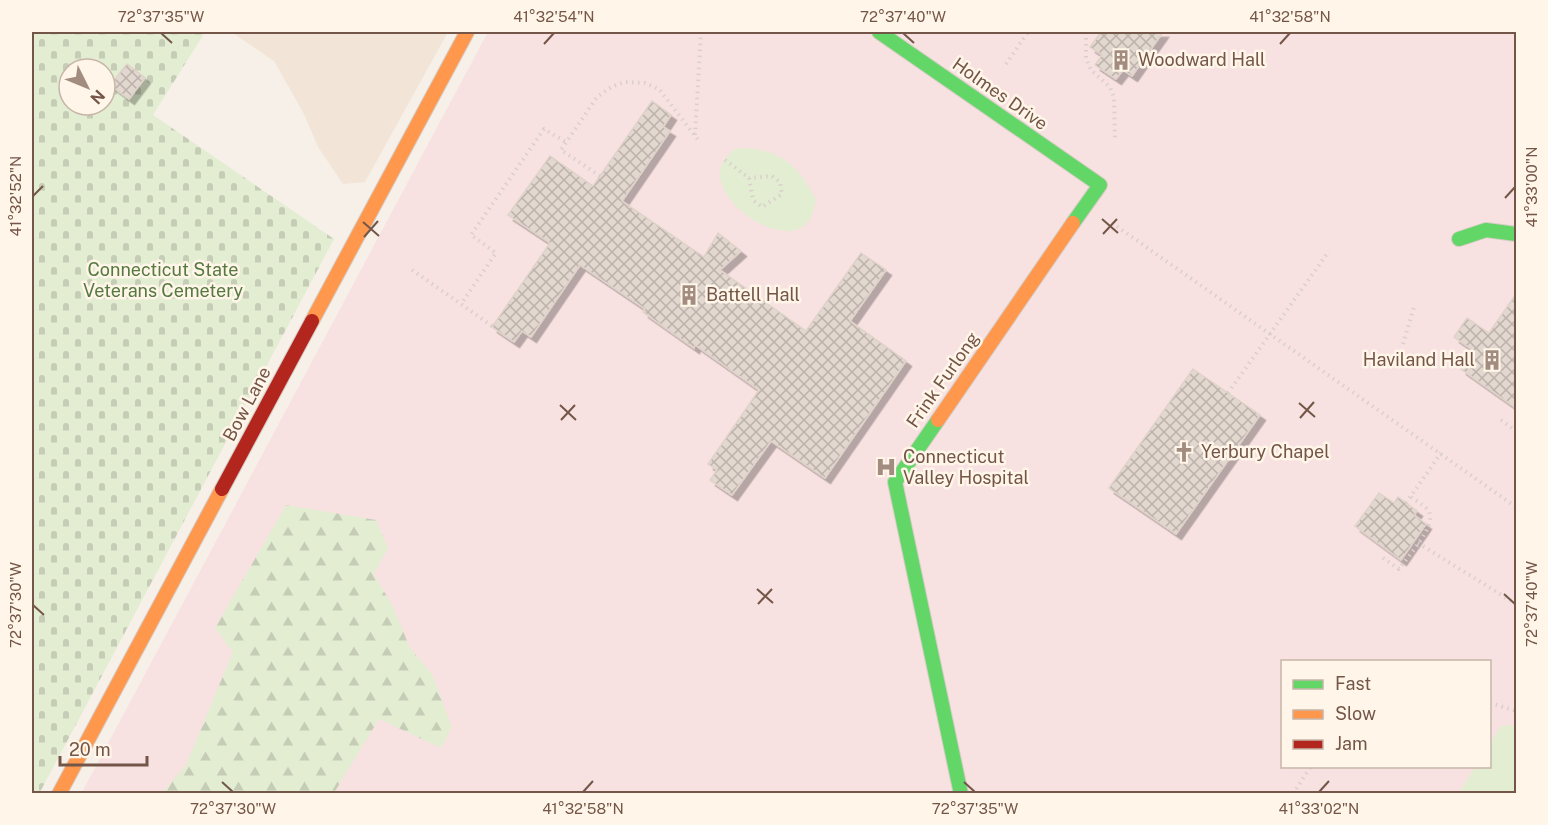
<svg xmlns="http://www.w3.org/2000/svg" width="1548" height="825" font-family="'Public Sans',sans-serif">
<defs>
<pattern id="forest-firs" width="22" height="20" patternUnits="userSpaceOnUse" patternTransform="scale(1.5)"><rect width="22" height="20" fill="#e3edd2"/><path d="M5 1l3.5 6h-7zM16 11l3.5 6h-7z" fill="#c6cdb6"/></pattern>
<pattern id="cemetery-stones" width="16" height="16" patternUnits="userSpaceOnUse" patternTransform="scale(1.5)"><rect width="16" height="16" fill="#e3edd2"/><path d="M2 7V4a2 2 0 0 1 4 0v3zM10 15v-3a2 2 0 0 1 4 0v3z" fill="#c6cdb6"/></pattern>
<pattern id="building-cross-hatch" width="8" height="8" patternUnits="userSpaceOnUse" patternTransform="scale(1.5)"><rect width="8" height="8" fill="#e2d8d0"/><path d="M0 0l8 8M0 8l8-8" fill="none" stroke="#bcb2ab"/></pattern>
<filter id="shadow"><feDropShadow dx="5.5" dy="5.5" stdDeviation="0" flood-color="#0004"/></filter>
</defs>
<rect width="100%" height="100%" fill="#f6f0e8"/>
<path fill="#f2e5d8" d="M231 32H448L365 182 343 184 318 147 304 114 274 61Z"/>
<path fill="#f8e1e1" fill-rule="evenodd" d="M488 32H1516V793L81 794ZM1282 662H1490V766H1282Z"/>
<path fill="#e3edd2" d="M737 148C777 147 799 164 816 200 814 209 813 218 805 225 775 252 682 181 737 148Z
M1516 725V793H1459L1475 767 1490 766V744L1501 726Z"/>
<path fill="url(#forest-firs)" d="M286 505 376 520 388 548 374 574 393 607 410 648 432 674 452 727 441 748 379 719 334 793H162L186 765 233 652 215 628Z"/>
<path fill="url(#cemetery-stones)" fill-rule="evenodd" d="M32 32H205L153 115 334 239 39 794 32 793ZM69 69H105V105H69Z"/>
<path fill="url(#building-cross-hatch)" stroke="#dfd3ca" stroke-width="1.5" filter="url(#shadow)" d="M1101 32H1163L1132 76 1123 70 1116 79 1095 65 1102 55 1090 47Z
M127 64 145 78 129 99 110 85Z
M652 101 671 115 663 127 670 131 622 201 704 257 718 233 741 251 720 270 806 331 861 253 886 270 850 321 906 361 825 478 771 441 732 495 710 480 717 470 708 464 759 390 695 345 694 348 643 312 645 309 580 265 531 337 522 331 514 342 492 327 550 243 508 215 550 156 593 186Z
M1516 294V408L1461 369 1474 351 1454 337 1467 318 1489 333Z
M1193 369 1260 415 1176 534 1109 488Z
M1379 493 1394 503 1398 497 1417 511 1414 515 1426 524 1401 560 1355 526Z"/>
<g fill="none" stroke-linecap="round" stroke-linejoin="round">
<g stroke="#d5ccc4" stroke-width="16">
<path id="fast" d="M879 32 1100 185 1073 223
M1459 239 1486 230 1516 234
M938 420 895 482 961 794"/>
</g>
<g stroke="#d5ccc4" stroke-width="16">
<path id="slow" d="M312 321 467 32
M938 420 1073 223
M59 794 222 489"/>
</g>
<g stroke="#d5ccc4" stroke-width="16">
<path id="jam" d="M222 489 312 321"/>
</g>
<path stroke="#d9d0cc" stroke-width="4" stroke-dasharray="1.5 4.5" stroke-linecap="butt" d="M1086 32V58L1091 70 1110 87 1114 97 1115 138
M1006 64 1028 32
M695 135 701 32
M725 160 749 178 753 200 762 207 782 194 780 182 772 176 749 178
M600 176 561 150 597 97 611 87 625 82 645 83 659 89 699 141
M1112 223 1516 507
M412 270 461 304
M492 326 461 304 496 253 471 235 544 129 566 142
M1403 344 1414 307
M1228 393 1329 251
M1501 420 1516 431
M1406 503 1441 453
M1418 543 1516 604
M1383 558 1399 569C1408 556 1436 527 1429 512 1425 505 1416 501 1411 497
M1490 703 1516 711
M1293 794 1311 766"/>
<use href="#fast" stroke="#63d668" stroke-width="14"/>
<use href="#slow" stroke="#ff974d" stroke-width="14"/>
<use href="#jam" stroke="#b3261e" stroke-width="14"/>
</g>
<path fill="none" stroke="#745648" stroke-width="2" d="M161 33 172 43M903 33 914 43M544 44 554 33M1280 44 1290 33M33 196 43 186M1505 198 1515 187M1102 219 1118 233M363 222 379 236M1103 234 1117 219M364 237 378 221M1299 403 1315 417M560 405 576 420M1300 418 1314 402M561 420 575 405M757 589 773 603M1504 594 1515 604M758 604 772 589M33 605 44 615M222 782 233 792M964 782 975 792M583 792 593 781M1319 792 1329 781"/>
<defs>
<g id="building-bare" transform="scale(1.62)"><path d="M-4-6H4V6H1V3H-1V6H-4ZM-2.5-4.3h1.7v1.8h-1.7ZM.8-4.3h1.7v1.8H.8ZM-2.5-1h1.7V.8h-1.7ZM.8-1h1.7V.8H.8Z" fill="#a28c80" stroke="#fff5e8" stroke-width="2.5" paint-order="stroke"/></g>
<g id="church-bare" transform="scale(1.62)"><path d="M-1.2-6h2.4v3.5h3.3v2.4h-3.3V6h-2.4V-.1h-3.3v-2.4h3.3Z" fill="#a28c80" stroke="#fff5e8" stroke-width="2.5" paint-order="stroke"/></g>
<g id="hospital-bare" transform="scale(1.62)"><path d="M-5-5h3v3.5h4V-5h3V5h-3V1.5h-4V5h-3Z" fill="#a28c80" stroke="#fff5e8" stroke-width="2.5" paint-order="stroke"/></g>
</defs>
<g fill-rule="evenodd">
<use href="#building-bare" x="1121" y="60"/>
<use href="#building-bare" x="689" y="295"/>
<use href="#building-bare" x="1492" y="360"/>
<use href="#church-bare" x="1184" y="452"/>
<use href="#hospital-bare" x="886" y="467"/>
</g>
<g text-anchor="middle" stroke-width="5" stroke-linejoin="round" paint-order="stroke">
<g font-size="18" fill="#745648" stroke="#fff5e8" text-anchor="start">
<text x="1138" y="66">Woodward Hall</text>
<text x="706" y="301">Battell Hall</text>
<text x="1475" y="366" text-anchor="end">Haviland Hall</text>
<text x="1201" y="458">Yerbury Chapel</text>
<text x="903" y="463">Connecticut<tspan x="903" dy="21">Valley Hospital</tspan></text>
</g>
<g font-size="18" fill="#745648" stroke="#fff5e8">
<text transform="translate(1000 94) rotate(35)" y="6">Holmes Drive</text>
<text transform="translate(943 380) rotate(-55)" y="6">Frink Furlong</text>
<text transform="translate(247 404) rotate(-62)" y="6">Bow Lane</text>
</g>
<g font-size="18" fill="#547a40" stroke="#fff5e8">
<text x="163" y="276">Connecticut State<tspan x="163" dy="21">Veterans Cemetery</tspan></text>
</g>
</g>
<rect width="1548" height="825" fill="none" stroke="#fff5e8" stroke-width="66"/>
<rect x="1281" y="660" width="210" height="108" fill="#fff5e8" stroke="#c7b5a8" stroke-width="1.5"/>
<rect x="1293" y="680" width="30" height="9" fill="#63d668" stroke="#c7b5a8" stroke-width="1.5"/>
<text x="1335" y="690" font-size="18" fill="#745648">Fast</text>
<rect x="1293" y="710" width="30" height="9" fill="#ff974d" stroke="#c7b5a8" stroke-width="1.5"/>
<text x="1335" y="720" font-size="18" fill="#745648">Slow</text>
<rect x="1293" y="740" width="30" height="9" fill="#b3261e" stroke="#c7b5a8" stroke-width="1.5"/>
<text x="1335" y="750" font-size="18" fill="#745648">Jam</text>
<g transform="translate(87 87) rotate(133)"><circle r="28" fill="#fff5e8" stroke="#c7b5a8" stroke-width="1.5"/>
<path d="M0-4.5L10 22L0 15L-10 22Z" fill="#a28c80"/>
<text y="-9" font-size="16" font-weight="bold" text-anchor="middle" fill="#745648">N</text>
</g>
<path d="M60 756v9h87v-9" fill="none" stroke="#745648" stroke-width="3"/>
<text x="69" y="756" font-size="18" fill="#745648" stroke="#fff5e8" stroke-width="4.5" paint-order="stroke">20 m</text>
<rect x="33" y="33" width="1482" height="759" fill="none" stroke="#745648" stroke-width="2"/>
<g font-size="15" text-anchor="middle" fill="#745648">
<text x="161" y="22">72°37'35"W</text>
<text x="554" y="22">41°32'54"N</text>
<text x="903" y="22">72°37'40"W</text>
<text x="1290" y="22">41°32'58"N</text>
<text transform="translate(1532 187) rotate(-90)" y="5">41°33'00"N</text>
<text transform="translate(16 196) rotate(-90)" y="5">41°32'52"N</text>
<text transform="translate(1532 604) rotate(-90)" y="5">72°37'40"W</text>
<text transform="translate(16 605) rotate(-90)" y="5">72°37'30"W</text>
<text x="233" y="814">72°37'30"W</text>
<text x="583" y="814">41°32'58"N</text>
<text x="975" y="814">72°37'35"W</text>
<text x="1319" y="814">41°33'02"N</text>
</g>
</svg>
